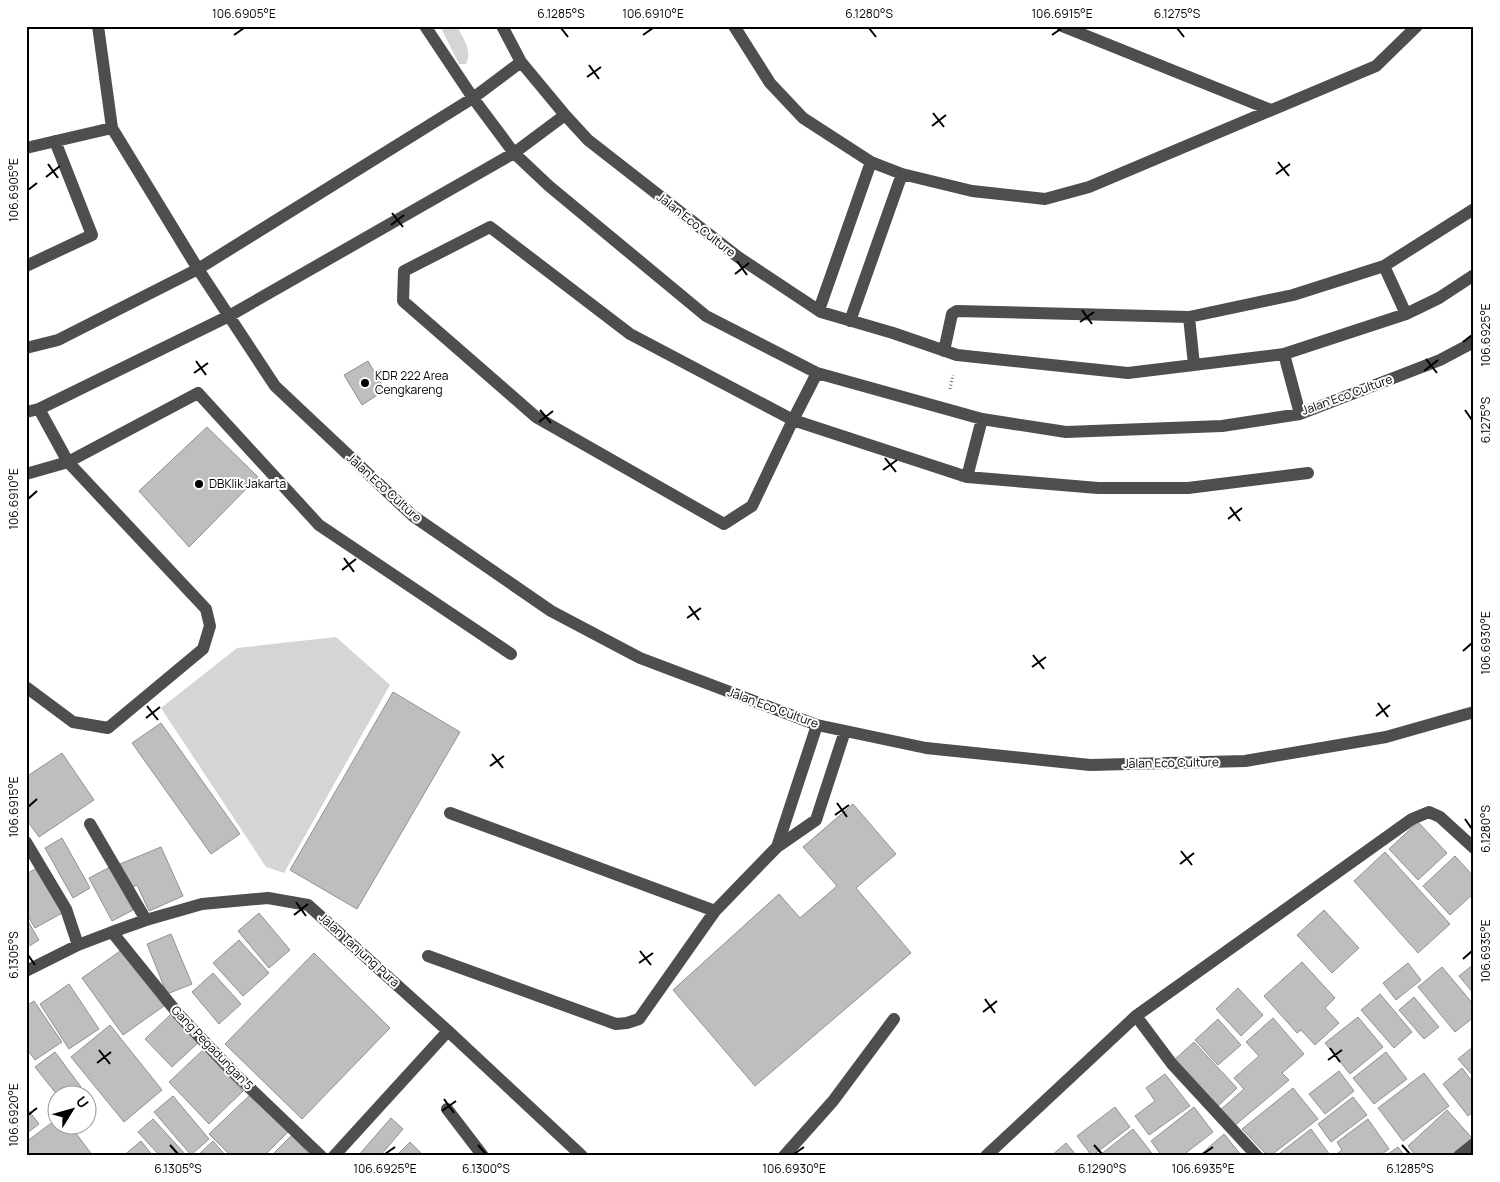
<svg xmlns="http://www.w3.org/2000/svg" width="1500" height="1182" font-family="Manrope,sans-serif">
<rect width="100%" height="100%" fill="#fff"/>
<path fill="#d5d5d5" d="M440 26H457C463 39 473 50 466 64H459Z
M336 637 390 685 284 873 266 867 161 708 237 648Z"/>
<path fill="#bebebe" stroke="#929292" d="M368 361 385 390 362 405 344 375Z
M207 427 258 477 189 547 139 491Z
M393 692 460 732 357 909 290 870Z
M161 723 240 834 211 854 132 743Z
M62 753 94 800 39 837 26 819V777Z
M853 804 896 854 856 888 911 953 755 1086 673 990 779 894 800 918 837 886 803 847Z
M1418 822 1447 853 1418 880 1389 849Z
M62 838 90 888 73 898 45 848Z
M161 847 183 896 149 911 137 885 130 888 120 864Z
M1385 852 1450 924 1418 953 1354 881Z
M1455 856 1474 877V893L1450 915 1423 886Z
M39 867 64 912 35 928 26 913V874Z
M110 867 133 910 112 921 89 878Z
M1324 910 1359 948 1332 973 1297 935Z
M259 913 290 950 269 968 238 931Z
M26 918 39 940 26 948Z
M171 934 192 984 167 994 147 944Z
M239 940 269 973 243 996 213 963Z
M123 949 164 1006 123 1035 82 978Z
M314 953 390 1028 302 1119 225 1044Z
M1302 962 1335 998 1325 1008 1339 1023 1315 1045 1301 1030 1297 1033 1264 996Z
M1408 963 1421 980 1396 1000 1383 983Z
M1474 964V994L1459 976Z
M1442 967 1474 1005V1017L1455 1032 1418 987Z
M213 973 241 1004 219 1024 192 992Z
M69 984 99 1029 69 1049 40 1004Z
M1238 988 1263 1015 1241 1036 1216 1009Z
M1380 994 1412 1032 1394 1048 1361 1010Z
M1414 997 1439 1027 1424 1039 1399 1010Z
M34 1001 62 1042 35 1060 26 1048V1006Z
M172 1013 200 1041 172 1067 145 1039Z
M1358 1017 1383 1047 1350 1074 1325 1043Z
M1273 1018 1304 1054 1282 1073 1289 1080 1233 1127 1219 1111 1244 1089 1234 1078 1259 1056 1246 1042Z
M1218 1019 1241 1045 1218 1065 1195 1040Z
M110 1025 162 1090 124 1122 71 1057Z
M1194 1042 1237 1088 1217 1107 1173 1061Z
M1474 1046V1077L1458 1059Z
M204 1049 243 1091 209 1124 169 1082Z
M55 1052 81 1087 71 1094H58V1096L35 1067Z
M1386 1052 1407 1079 1374 1104 1353 1078Z
M1462 1068 1474 1084V1111L1468 1116 1443 1084Z
M1339 1071 1354 1091 1325 1114 1309 1094Z
M1424 1073 1449 1106 1403 1141 1378 1108Z
M1165 1074 1190 1106 1149 1135 1135 1116 1155 1101 1146 1088Z
M1293 1088 1318 1119 1270 1156H1268L1242 1129Z
M251 1094 288 1132 264 1156H231L209 1134Z
M173 1096 209 1139 191 1155 154 1112Z
M1353 1097 1367 1115 1331 1142 1318 1124Z
M26 1107 39 1124 26 1134Z
M1115 1107 1130 1127 1092 1156 1077 1136Z
M1194 1107 1213 1132 1182 1156H1162L1151 1141Z
M1447 1110 1472 1138 1452 1156H1416L1408 1146Z
M58 1118V1124H69L93 1156H26V1142Z
M391 1118 403 1129 380 1156H358Z
M153 1119 187 1156H160L138 1132Z
M1368 1119 1389 1149 1379 1156H1334L1342 1150 1337 1142Z
M1133 1129 1154 1156H1099Z
M1311 1129 1330 1155 1328 1156H1276Z
M1224 1134 1242 1156H1199Z
M292 1135 311 1156H271Z
M141 1141 153 1156H123Z
M213 1141 226 1156H197Z
M410 1142 424 1156H396Z
M1066 1143 1077 1156H1051Z
M1398 1147 1405 1156H1385Z"/>
<g fill="none" stroke-linecap="round" stroke-linejoin="round">
<path stroke="#707070" stroke-width="3" stroke-dasharray="1 2.5" stroke-linecap="butt" d="M950 389 953 375"/>
<path stroke="#4e4e4e" stroke-width="12" d="M98 26 112 128 198 269 275 386 413 516 551 611 640 658 817 725 926 748 1090 765 1245 761 1386 737 1474 712
M425 26 473 98 514 153 549 186 706 316 817 373 982 419 1066 432 1222 426 1300 414 1440 360 1474 342
M502 26 521 62 565 115 588 140 738 257 821 312 893 333 957 355 1128 373 1284 354 1406 314 1439 298 1474 275
M734 26 770 83 803 118 871 162 902 174 972 191 1045 199 1089 187 1376 66 1417 26
M1062 26 1271 110
M26 148 112 128
M490 227 630 334 793 420 752 506 724 524 536 417 403 301 404 271Z
M26 266 92 235 55 141
M1384 266 1406 314
M819 310 871 162
M1189 317 1194 365
M850 321 902 174
M26 348 58 340 198 269 473 98 521 62
M944 351 952 314 957 311 1189 317 1293 295 1384 266 1474 209
M1284 354 1300 414
M817 373 793 420 967 477 1098 488H1188L1308 473
M26 412 39 409 229 316 514 153 565 115
M26 474 68 462 198 393 319 525 511 654
M967 477 982 419
M26 687 73 722 108 728 203 649 210 626 206 609 68 462 39 409
M450 813 715 911
M90 824 146 920
M26 842 66 909 78 945
M777 847 817 725
M112 932 179 1015 234 1073 321 1156
M428 956 616 1024 627 1023 639 1019 715 911 777 847 816 820 845 731
M26 971 78 945 112 932 146 920 202 904 268 898 308 905 448 1031 582 1156
M1136 1016 1172 1064 1257 1156
M447 1109 483 1156
M334 1156 448 1031
M784 1156 833 1101 894 1019
M986 1156 1136 1016 1412 819 1429 812 1440 817 1474 848
M1459 1156 1474 1144"/>
</g>
<path fill="none" stroke="#000" stroke-width="2" d="M561 28 568 37M869 28 876 37M1177 28 1184 37M234 35 244 28M643 35 653 28M1052 35 1062 28M589 65 599 79M587 77 601 67M933 113 944 127M932 126 946 115M1278 162 1289 176M48 164 58 178M1276 174 1290 164M46 177 60 166M28 190 37 183M392 213 403 227M391 225 404 215M737 261 747 275M735 274 749 263M1082 310 1092 324M1080 322 1094 312M1463 342 1472 335M1426 359 1437 373M196 361 206 375M1424 371 1438 360M194 373 208 363M540 410 551 423M1465 410 1472 420M539 422 553 411M885 458 896 472M883 470 897 460M28 499 37 491M1230 507 1240 521M1228 519 1242 508M344 558 354 572M342 570 356 559M689 606 699 620M687 618 701 608M1463 651 1472 643M1033 655 1044 669M1032 667 1046 657M1378 703 1388 717M147 706 158 720M1376 716 1390 705M146 718 160 707M492 754 503 768M490 766 504 756M837 803 847 817M28 807 37 799M835 815 849 805M1465 819 1472 829M1181 851 1192 865M1180 864 1194 853M296 902 306 916M294 915 308 904M640 951 651 965M28 955 35 965M1463 959 1472 951M639 963 653 953M985 999 995 1013M983 1012 997 1001M1330 1048 1340 1062M99 1050 110 1064M1328 1060 1342 1050M97 1063 111 1052M444 1099 454 1113M442 1111 456 1101M28 1115 37 1108M170 1145 178 1154M478 1145 486 1154M1094 1145 1102 1154M1402 1145 1410 1154M385 1154 395 1147M794 1154 804 1147M1203 1154 1213 1147"/>
<g fill="#000" stroke="#fff" stroke-width="2">
<circle cx="365" cy="383" r="5"/>
<circle cx="199" cy="484" r="5"/>
</g>
<g text-anchor="middle" stroke-width="4" stroke-linejoin="round" paint-order="stroke">
<g font-size="12" fill="#000" stroke="#fff">
<text transform="translate(696 225) rotate(38)" y="4">Jalan Eco Culture</text>
<text transform="translate(1347 395) rotate(-20)" y="4">Jalan Eco Culture</text>
<text transform="translate(384 488) rotate(42)" y="4">Jalan Eco Culture</text>
<text transform="translate(773 708) rotate(20)" y="4">Jalan Eco Culture</text>
<text transform="translate(1171 763) rotate(-1)" y="4">Jalan Eco Culture</text>
<text transform="translate(359 950) rotate(42)" y="4">Jalan Tanjung Pura</text>
<text transform="translate(212 1048) rotate(46)" y="4">Gang Pegadungan 5</text>
</g>
<g font-size="12" fill="#000" stroke="#fff" text-anchor="start">
<text x="375" y="380">KDR 222 Area<tspan x="375" dy="14">Cengkareng</tspan></text>
<text x="209" y="488">DBKlik Jakarta</text>
</g>
</g>
<rect width="1500" height="1182" fill="none" stroke="#ffffff" stroke-width="55"/>
<g transform="translate(72 1110) rotate(53)"><circle r="24" fill="#ffffff" stroke="#999999"/>
<path d="M0-4L9 19L0 12L-9 19Z" fill="#000000"/>
<text y="-8" font-size="14" font-weight="bold" text-anchor="middle" fill="#000000">U</text>
</g>
<rect x="28" y="28" width="1444" height="1126" fill="none" stroke="#000" stroke-width="2"/>
<g font-size="12" text-anchor="middle" fill="#000">
<text x="244" y="18">106.6905°E</text>
<text x="561" y="18">6.1285°S</text>
<text x="653" y="18">106.6910°E</text>
<text x="869" y="18">6.1280°S</text>
<text x="1062" y="18">106.6915°E</text>
<text x="1177" y="18">6.1275°S</text>
<text transform="translate(14 190) rotate(-90)" y="4">106.6905°E</text>
<text transform="translate(1486 335) rotate(-90)" y="4">106.6925°E</text>
<text transform="translate(1486 420) rotate(-90)" y="4">6.1275°S</text>
<text transform="translate(14 499) rotate(-90)" y="4">106.6910°E</text>
<text transform="translate(1486 643) rotate(-90)" y="4">106.6930°E</text>
<text transform="translate(14 807) rotate(-90)" y="4">106.6915°E</text>
<text transform="translate(1486 829) rotate(-90)" y="4">6.1280°S</text>
<text transform="translate(1486 951) rotate(-90)" y="4">106.6935°E</text>
<text transform="translate(14 955) rotate(-90)" y="4">6.1305°S</text>
<text transform="translate(14 1115) rotate(-90)" y="4">106.6920°E</text>
<text x="178" y="1173">6.1305°S</text>
<text x="385" y="1173">106.6925°E</text>
<text x="486" y="1173">6.1300°S</text>
<text x="794" y="1173">106.6930°E</text>
<text x="1102" y="1173">6.1290°S</text>
<text x="1203" y="1173">106.6935°E</text>
<text x="1410" y="1173">6.1285°S</text>
</g>
</svg>
